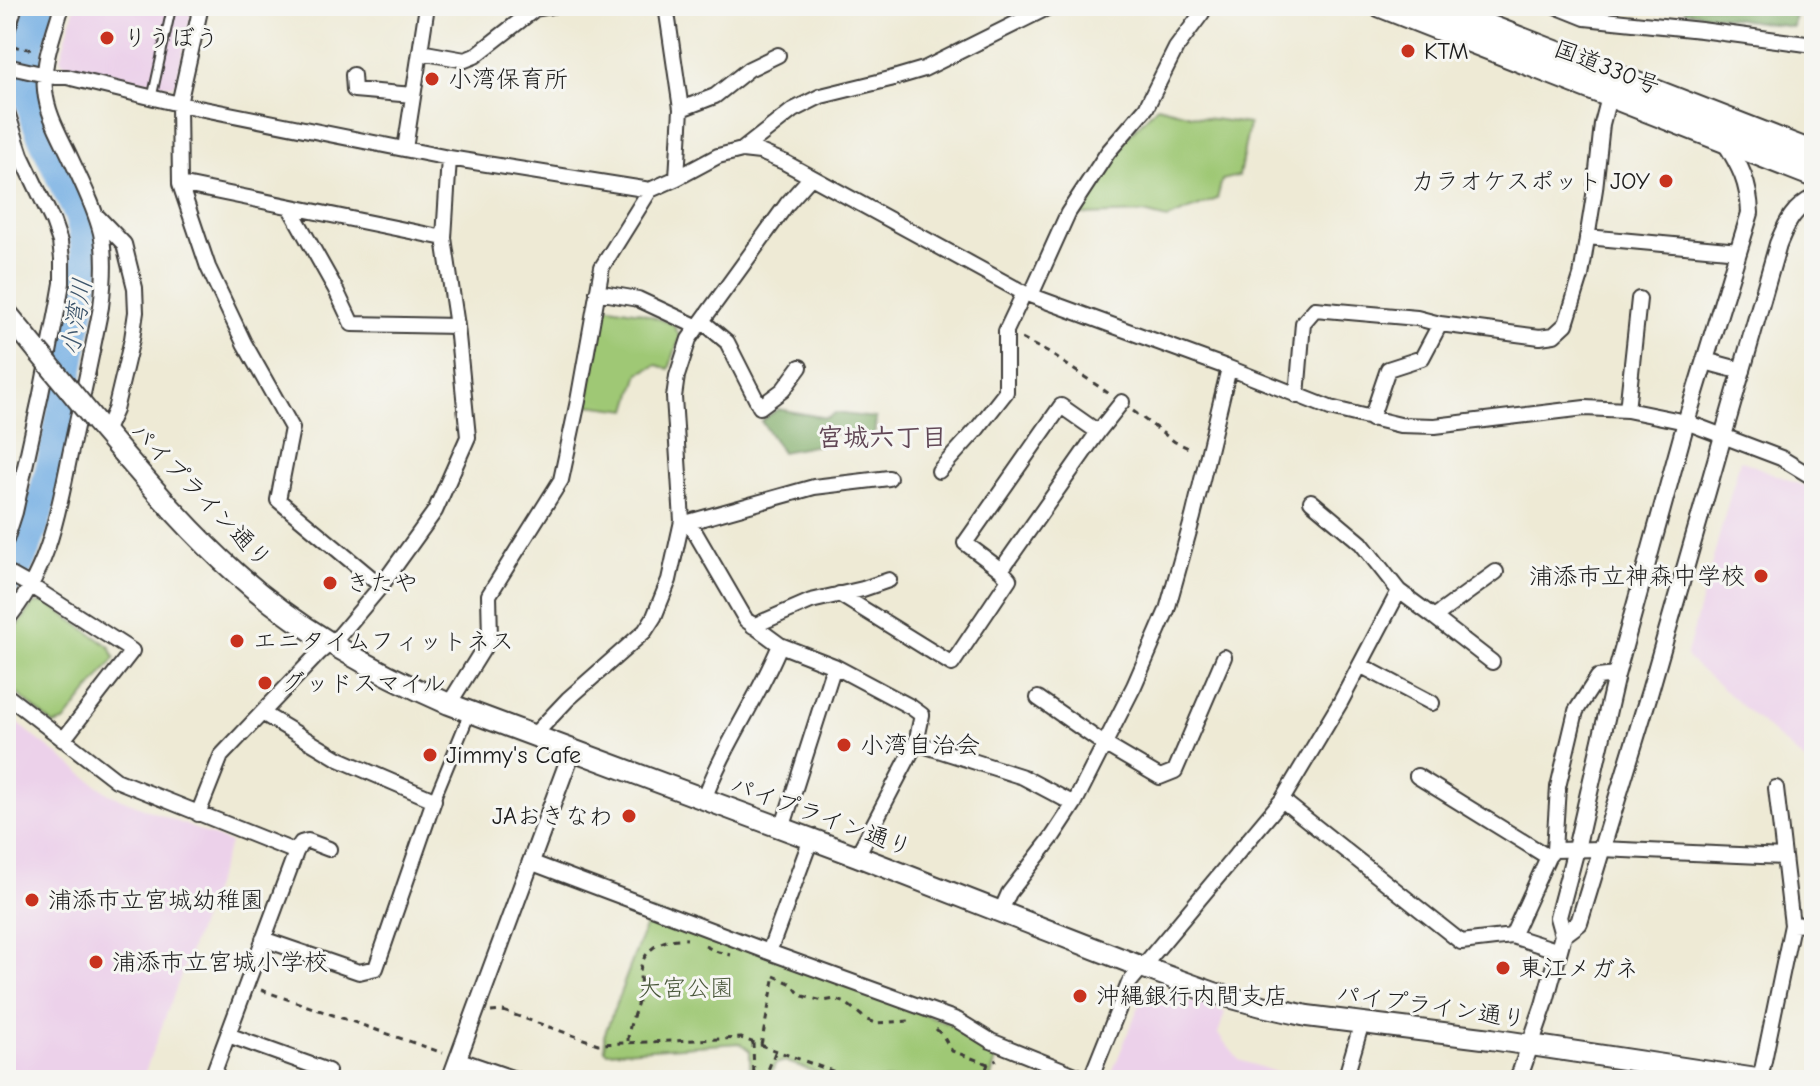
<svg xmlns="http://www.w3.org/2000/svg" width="1820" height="1086" font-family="'Comic Neue','Klee One',sans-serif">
<rect width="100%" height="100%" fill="#f6f6f2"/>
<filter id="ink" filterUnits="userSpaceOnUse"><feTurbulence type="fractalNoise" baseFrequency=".0125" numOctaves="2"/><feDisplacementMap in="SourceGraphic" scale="16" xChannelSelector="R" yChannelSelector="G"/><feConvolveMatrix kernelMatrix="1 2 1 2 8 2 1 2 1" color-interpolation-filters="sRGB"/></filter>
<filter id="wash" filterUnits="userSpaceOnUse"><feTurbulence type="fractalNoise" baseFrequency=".006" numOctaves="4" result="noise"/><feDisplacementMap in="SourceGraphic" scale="32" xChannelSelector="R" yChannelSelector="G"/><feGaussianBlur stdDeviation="1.8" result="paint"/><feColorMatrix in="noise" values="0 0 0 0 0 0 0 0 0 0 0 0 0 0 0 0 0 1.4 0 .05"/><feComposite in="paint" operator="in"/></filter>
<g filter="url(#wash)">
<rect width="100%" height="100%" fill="#eeead5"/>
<path fill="#ecd1ea" d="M75 6H193L176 83 172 86 65 64 60 59Z
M1740 460 1806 487 1814 494V769L1686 657Z
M6 715 109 794 230 843 142 1080H6Z
M1163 991 1225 1012 1218 1034 1239 1060 1294 1078V1080H1109L1141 1001 1147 995Z"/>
<path fill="#9fc874" stroke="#5e7248" stroke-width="2" d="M1157 106 1199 117 1249 124 1239 176 1222 180 1217 199 1167 219 1144 213 1082 215 1077 211 1111 154Z
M605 306 639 312 673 324 680 337 669 369 657 365 639 373 628 410 587 405Z
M46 602 110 647 115 658 64 722 54 725 6 684V644L33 604Z
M651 911 970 1032 987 1047 998 1052 990 1080H837L785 1061 775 1064 769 1080H750V1051L740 1043 608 1052 605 1050 604 1036Z"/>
<path fill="#7fac66" stroke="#4e6441" stroke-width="2" d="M1683 6H1796L1793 27 1685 11Z
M778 409 826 418 835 413 876 418 874 437 830 433 829 443 782 452 761 421Z"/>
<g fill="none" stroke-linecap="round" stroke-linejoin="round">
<path stroke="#72ade3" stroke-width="30" d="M6 582C11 576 17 570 20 562 50 494 61 417 73 345 80 303 93 261 80 219 76 205 68 193 62 180 51 154 37 129 30 101 22 71 30 35 40 6"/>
</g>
</g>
<g filter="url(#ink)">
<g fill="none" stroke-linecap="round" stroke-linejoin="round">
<g stroke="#3c3b38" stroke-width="11">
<path id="service" d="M152 97 172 6"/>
</g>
<g stroke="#3c3b38" stroke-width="14">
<path id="pedestrian" d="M434 800 470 712"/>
</g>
<g stroke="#3c3b38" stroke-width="18">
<path id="minor" d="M201 6 179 104 180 184 208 267 244 343 292 428 278 500 381 586
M666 6 681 109 677 178
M1555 6 1585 18 1701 30 1814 45
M6 34 15 6
M420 52 465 60 475 56 535 9 552 6
M6 66 55 77H67L179 104 449 158 650 190 677 178 718 156 742 150 760 152 784 162 1024 293 1229 368 1330 408 1400 425 1435 426 1585 408 1627 410 1686 422 1781 458 1814 478
M353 75 354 90 413 95
M6 109 21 155 53 222 60 242 62 259V283L58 306 41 394 15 512 6 540
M681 109 715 96 749 69 778 55
M405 149 427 6
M742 150 793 110 821 96 890 79 924 69 1051 6
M180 184 444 238
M290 208 335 288 352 324 457 326
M98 217 124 244 135 288 136 312 132 339 115 410 105 432
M1587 237 1739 251
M597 292 638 299 698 327
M1031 295 1068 213 1108 152 1146 108 1176 48 1202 13
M702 321 727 342 760 407 783 390 800 367
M1297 396 1303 323 1315 309 1417 318 1440 324
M1627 410 1639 299
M1371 419 1388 369 1422 358 1440 324 1540 337 1554 335 1566 324 1581 276 1595 189 1602 124 1609 97
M939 471 977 429 1006 392V331L1024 293
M1311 501 1361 543 1399 591
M682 521 689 522 746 620 780 645 834 666 911 707 922 715 916 743 857 856
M689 522 814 487 889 478
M1001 570 1098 432 1122 402
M6 572 31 586 132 651 63 740
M839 594 952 664 1009 579 1001 570 965 543 1061 406 1098 432
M1434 617 1492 662
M6 621C51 568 58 511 72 445 82 399 92 353 101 307 104 283 106 257 101 233 95 208 82 183 71 159 61 137 47 115 45 90 42 62 54 33 62 6
M753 626 811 601 863 589 889 580
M1360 665 1432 703
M1616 675 1598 677 1576 711 1558 787 1554 850 1601 849 1784 857
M6 695 116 780 296 852
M1038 698 1104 744 1160 777 1175 771 1224 657
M449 704 490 638 489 595 561 480 578 401 602 267 650 190
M262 713 339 759 434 800 376 968 359 972 263 939
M534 735 568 699 645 631 654 617 669 580 682 521 674 397 677 376 689 339 787 204 811 177
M916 743 1023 777 1074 804
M1417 776 1548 857 1554 850
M704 800C723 746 758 699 780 645
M1282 800 1461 942 1512 936 1559 951
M198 814 221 756 319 653 340 635 381 586 435 511 468 437 457 326 444 238 449 158
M782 829 834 666
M530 862 769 952 957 1020 991 1041 1088 1080
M1001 911 1009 893 1053 836 1074 804 1134 686 1167 610 1193 517 1229 368
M1792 925 1814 924
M1512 936 1548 857
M769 952 811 839
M228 1035 328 1071 325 1080
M457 1059 518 1080
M211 1080 296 852 301 843 308 841 329 849
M1090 1080 1129 983 1282 800 1340 703 1399 591 1434 617 1496 572
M1345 1080 1362 1022
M1760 1080 1792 925 1776 788"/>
</g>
<g stroke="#3c3b38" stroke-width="20">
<path id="tertiary" d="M1705 361 1742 371
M1563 935 1579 923 1650 691 1778 244C1787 223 1792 209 1814 198
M450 1080 572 751
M1518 1080 1544 1005 1563 935 1558 917 1576 849 1616 675 1686 422 1750 213C1749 182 1740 166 1724 140"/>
</g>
<g stroke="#3c3b38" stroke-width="24">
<path id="secondary" d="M6 312 37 350
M96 422C141 474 185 528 237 574 299 630 373 671 449 704L857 856 1142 967 1214 993 1262 1006 1307 1016 1491 1039 1763 1080"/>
</g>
<g stroke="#3c3b38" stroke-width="26">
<path id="trunk" d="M1381 6 1814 176
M1437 6 1814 153"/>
</g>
<path stroke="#3c3b38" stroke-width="3" stroke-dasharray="6 6" stroke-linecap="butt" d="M13 46 33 50
M1022 339 1051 354 1111 395
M1133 411 1175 442 1193 450
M705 946 718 952 731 955
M774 976 792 984 797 991 803 996 823 1001 835 999 846 1003 867 1020 875 1023 910 1021
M261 990 443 1053
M491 1012 503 1011 598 1044 741 1038 857 1080
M936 1029 943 1036 952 1051 988 1064
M628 1041C628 1023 638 1009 640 991 641 985 640 978 640 972 642 948 665 937 687 939
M753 1042 754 1080
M761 1045 775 975
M764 1080 776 1050
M982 1080 988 1064 997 1060"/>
<use href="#service" stroke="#fff" stroke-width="7"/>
<use href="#pedestrian" stroke="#fff" stroke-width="10"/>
<use href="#minor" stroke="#fff" stroke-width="14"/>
<use href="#tertiary" stroke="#fff" stroke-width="16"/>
<use href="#secondary" stroke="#fff" stroke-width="20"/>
<use href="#trunk" stroke="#fff" stroke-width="22"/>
<g stroke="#3c3b38" stroke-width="24" stroke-linecap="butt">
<path id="secondary-bridge" d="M37 350 96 422"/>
</g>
<use href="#secondary-bridge" stroke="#fff" stroke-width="20"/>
</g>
</g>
<g fill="#c8321e" stroke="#f6f6f2" stroke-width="3">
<circle cx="107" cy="38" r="8"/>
<circle cx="1408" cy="51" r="8"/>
<circle cx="432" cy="79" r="8"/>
<circle cx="1666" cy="181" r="8"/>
<circle cx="1761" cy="576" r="8"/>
<circle cx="330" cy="583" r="8"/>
<circle cx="237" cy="641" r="8"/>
<circle cx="265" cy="683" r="8"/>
<circle cx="844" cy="745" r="8"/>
<circle cx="430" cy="755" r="8"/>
<circle cx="629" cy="816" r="8"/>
<circle cx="32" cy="900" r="8"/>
<circle cx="96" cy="962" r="8"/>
<circle cx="1503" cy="968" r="8"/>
<circle cx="1080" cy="996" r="8"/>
</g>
<g text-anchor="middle" stroke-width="6" stroke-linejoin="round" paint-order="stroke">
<g font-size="24" fill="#1c1c1c" stroke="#f6f6f2" text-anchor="start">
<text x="123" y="46">りうぼう</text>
<text x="1424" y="59">KTM</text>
<text x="448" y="87">小湾保育所</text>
<text x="1650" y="189" text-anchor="end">カラオケスポット JOY</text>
<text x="1745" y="584" text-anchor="end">浦添市立神森中学校</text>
<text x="346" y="591">きたや</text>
<text x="253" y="649">エニタイムフィットネス</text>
<text x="281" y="691">グッドスマイル</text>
<text x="860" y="753">小湾自治会</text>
<text x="446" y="763">Jimmy's Cafe</text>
<text x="613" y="824" text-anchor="end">JAおきなわ</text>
<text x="48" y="908">浦添市立宮城幼稚園</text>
<text x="112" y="970">浦添市立宮城小学校</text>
<text x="1519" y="976">東江メガネ</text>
<text x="1096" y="1004">沖縄銀行内間支店</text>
</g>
<g font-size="24" fill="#1c1c1c" stroke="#f6f6f2">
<text transform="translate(1607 67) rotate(21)" y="8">国道330号</text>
<text transform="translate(201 495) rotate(46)" y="8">パイプライン通り</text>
<text transform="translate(821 816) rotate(20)" y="8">パイプライン通り</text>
<text transform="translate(1431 1006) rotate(8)" y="8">パイプライン通り</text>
</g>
<g font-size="24" fill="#4a583b" stroke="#f6f6f2">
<text x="686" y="996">大宮公園</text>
</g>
<g font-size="26" font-style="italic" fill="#3e566c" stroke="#f6f6f2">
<text transform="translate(76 317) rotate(-80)" y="9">小湾川</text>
</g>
<g font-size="26" font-weight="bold" fill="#624857" stroke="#f6f6f2">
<text x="882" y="446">宮城六丁目</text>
</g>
</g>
<rect width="1820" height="1086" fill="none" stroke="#f6f6f2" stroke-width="32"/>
</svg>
